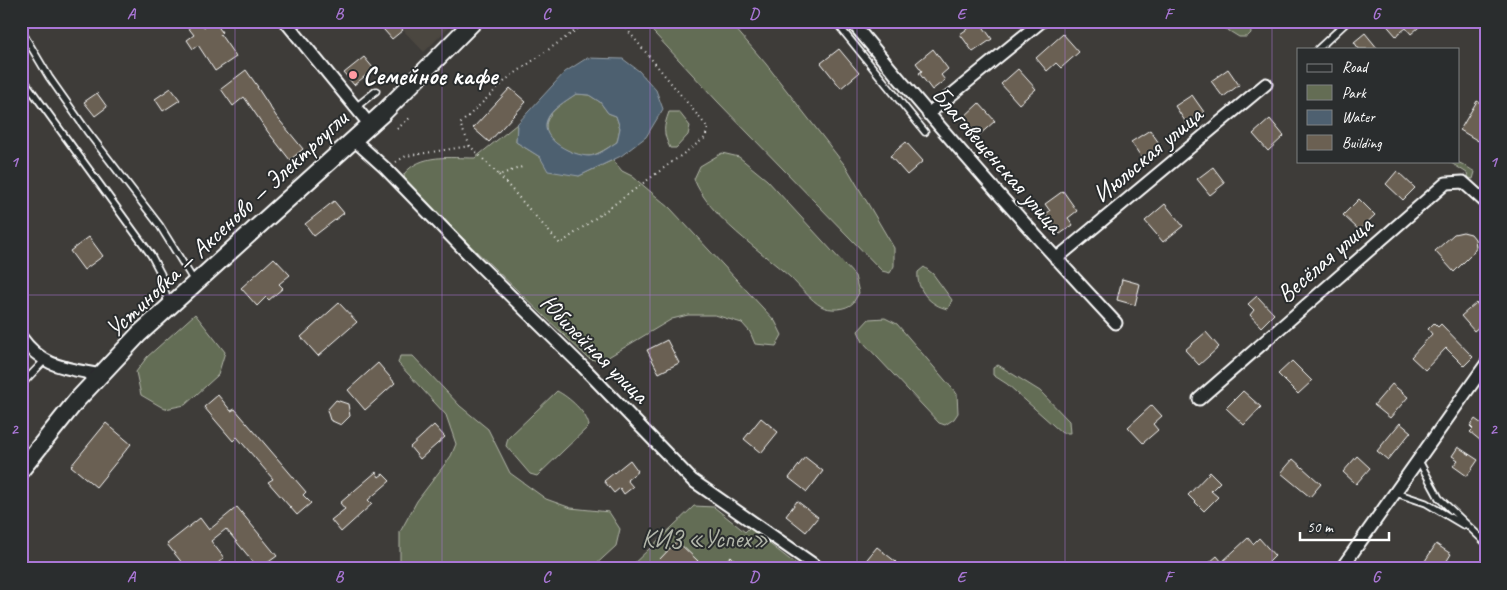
<svg xmlns="http://www.w3.org/2000/svg" width="1507" height="590" font-family="Caveat,sans-serif">
<rect width="100%" height="100%" fill="#3e3c39"/>
<filter id="ink" filterUnits="userSpaceOnUse"><feTurbulence type="fractalNoise" baseFrequency=".02" numOctaves="2"/><feDisplacementMap in="SourceGraphic" scale="10" xChannelSelector="R" yChannelSelector="G"/><feConvolveMatrix kernelMatrix="1 2 1 2 8 2 1 2 1" color-interpolation-filters="sRGB"/></filter>
<g filter="url(#ink)">
<path fill="#4c4740" d="M376 21H455L424 52 403 30 392 39Z"/>
<path fill="#646d54" stroke="#b2b6aa" d="M643 21H729L766 64 847 168 894 248V266L890 273 882 271 717 101Z
M1213 21H1243L1250 26 1251 33 1247 37H1239Z
M576 94 589 95 600 102 608 113 616 116 620 128 617 142C609 147 598 155 589 156 574 157 539 140 547 121 551 109 566 101 576 94Z
M669 112H679L690 126 688 135 676 148H670C663 133 663 128 669 112Z
M517 124 516 142 540 157 579 176 613 160 622 171 632 176 670 208 775 321 782 335 776 346 755 344 750 332 742 323 715 315H688L672 319 600 362 588 358 405 183 404 174C421 153 450 158 475 158Z
M722 153 739 157 767 180 855 276 859 293C857 296 855 300 853 303 846 310 829 311 821 306 812 301 798 285 790 277 760 250 709 217 694 179L700 166Z
M1448 161C1460 161 1465 166 1475 172L1473 179 1469 178 1467 173Z
M924 267 933 274 952 300 948 309C930 306 916 289 918 272Z
M195 314 225 352 218 375 185 405 165 409 141 395 136 372 147 357Z
M885 318 897 324 957 394 958 413 954 419 945 425 939 423 863 342 858 331 869 319Z
M400 356H413L460 406 488 429 510 473 546 499 571 508 609 512 620 529 616 546 591 569H400V532L417 501 451 456 456 444 446 415 398 363Z
M998 365 1040 391 1069 421 1070 433H1062L1007 384 993 375V368Z
M557 391C569 397 587 413 589 426L537 476 530 474 506 446 508 438Z
M694 506 714 507 745 532 749 528 802 569H628Z
M329 564 355 565 358 569H298Z"/>
<path fill="#4e6070" stroke="#95a0a9" fill-rule="evenodd" d="M587 58 623 59 639 71 656 90 663 109 646 137 621 156 579 176 548 171 540 157 516 142 517 124 565 72ZM576 94 589 95 600 102 608 113 616 116 620 128 617 142C609 147 598 156 589 156 574 156 539 140 547 120 551 109 566 101 576 94Z"/>
<path fill="#6b6052" stroke="#fff" d="M183 21H200L204 27 214 21 222 32 220 34 236 57 215 71 198 45 193 49 187 40 194 35Z
M376 21H395L403 30 392 39Z
M979 21 992 39 973 52 960 34Z
M1383 21H1426L1411 34 1406 28 1396 36Z
M1365 33 1378 49H1359L1354 42Z
M1063 34 1079 52 1061 68 1056 63 1047 71 1036 58Z
M839 49 859 73 841 88 821 63Z
M933 49 948 69 941 75 945 80 932 90 919 73 922 71 916 63Z
M364 57 374 69 354 85 344 73Z
M1018 69 1036 89 1019 104 1001 84Z
M1228 69 1239 85 1223 97 1211 81Z
M246 70 258 87H257L276 116 303 149 290 160 268 132 244 97 233 106 221 89Z
M171 88 180 100 163 111 155 99Z
M510 88 526 102 489 142 473 128Z
M97 93 107 107 95 116 84 102Z
M1192 95 1204 112 1187 124 1175 106Z
M1477 101 1486 106V133L1480 142 1460 130Z
M979 103 995 121 978 136 963 118Z
M1270 119 1284 136 1268 151 1253 134Z
M1150 130 1161 146 1142 158 1131 142Z
M906 142 923 161 907 175 890 156Z
M1213 167 1225 183 1210 195 1197 179Z
M1397 171 1415 188 1403 200 1386 184Z
M1063 191 1077 211 1068 218 1073 225 1060 234 1045 214 1050 211 1045 204Z
M1359 199 1375 215 1359 230 1343 215Z
M334 201 344 213 314 236 305 224Z
M1165 204 1183 226 1163 242 1145 221Z
M1463 232 1471 234 1475 239 1476 247 1472 254 1454 272 1435 251 1454 234Z
M89 237 103 256 84 270 70 251Z
M274 258 290 275 279 284 283 288 269 300 266 297 257 306 241 288Z
M1122 279 1140 284 1135 305 1117 300Z
M1257 296 1274 314 1261 327 1250 315 1254 310 1248 304Z
M339 303 357 322 318 356 301 337Z
M1476 303 1486 314V321L1474 331 1461 316Z
M1434 323 1438 327 1441 324 1473 357 1464 366 1446 348 1425 370 1411 357 1432 334 1428 329Z
M1206 332 1219 347 1199 365 1185 350Z
M667 340 679 363 659 373 647 350Z
M1292 361 1312 381 1298 394 1278 374Z
M378 363 395 383 365 410 348 390Z
M1392 384 1408 397 1390 418 1374 405Z
M1243 391 1261 407 1244 425 1226 408Z
M218 395 231 411 235 409 306 492 303 495 311 503 297 515 268 482 273 479 237 437 233 441 204 407Z
M336 400 348 404 350 416 341 425 330 420 327 410Z
M1152 405 1162 416 1153 424 1158 430 1143 443 1128 427Z
M761 418 778 432 761 453 744 439Z
M1475 419 1486 427V445L1470 432 1473 429 1470 426Z
M106 423 131 444 96 487 71 466Z
M1400 423 1411 432 1388 460 1377 451Z
M434 425 445 437 420 459 410 447Z
M1458 447 1478 460 1467 476 1453 466 1458 460 1452 456Z
M1357 456 1370 468 1356 484 1343 472Z
M805 457 823 471 807 492 789 478Z
M1293 459 1321 484 1310 497 1281 473Z
M630 460 638 471 627 480 633 487 624 494 620 488 614 493 604 481Z
M376 472 379 477 383 474 390 481 368 500 372 504 341 532 331 520 345 509 340 503Z
M1210 472 1220 482 1211 491 1218 497 1204 511 1188 495Z
M797 501 818 517 806 532 786 516Z
M237 507 277 556 259 569 226 529 211 541 224 558 211 569H187L167 544 200 518 209 530Z
M1248 538 1253 544 1259 538 1275 556 1268 563 1274 569H1215L1210 562 1217 556 1222 562Z
M677 541 698 561 690 569H668L659 560Z
M1436 544 1451 554 1442 569H1430L1423 564Z
M877 547 896 562 890 569H859Z
M731 556 743 569H717Z"/>
<g fill="none" stroke-linecap="round" stroke-linejoin="round">
<g stroke="#fff" stroke-width="9">
<path id="service" d="M456 21 463 29
M835 21 925 132
M21 30 49 77 87 131 160 226 194 281
M1318 49 1348 21
M21 76 151 255 161 274 168 304
M356 107 376 91
M21 385 45 360
M1419 461 1439 498 1486 543
M1396 493 1426 503 1463 525"/>
</g>
<g stroke="#fff" stroke-width="15">
<path id="minor" d="M285 21 370 125
M851 21C936 124 1024 225 1116 323
M928 114 1042 21
M354 140 385 168 473 259 583 367 692 480 820 569
M1056 259 1266 84
M21 337C43 368 66 368 101 375
M1199 399 1446 183 1463 182 1484 201
M1341 569 1486 364"/>
</g>
<g stroke="#fff" stroke-width="20">
<path id="secondary" d="M21 470 77 400 139 334 383 113 474 21"/>
</g>
<path stroke="#fff" stroke-width="2" stroke-dasharray="1 4" stroke-linecap="butt" d="M397 129 411 117
M470 146 460 124 507 79 589 21
M396 162 406 156 470 146 499 175 525 166
M499 175 560 244 705 138 708 128 620 21"/>
<use href="#service" stroke="#2a2d2e" stroke-width="5.5"/>
<use href="#minor" stroke="#2a2d2e" stroke-width="11"/>
<use href="#secondary" stroke="#2a2d2e" stroke-width="16"/>
</g>
</g>
<path fill="none" stroke="#a976d5" stroke-width="1" stroke-opacity="0.55" d="M235 21V569M442 21V569M650 21V569M857 21V569M1065 21V569M1272 21V569M21 295H1486"/>
<circle fill="#ff9aa2" stroke="#2a2d2e" stroke-width="2" cx="353" cy="75" r="5"/>
<g text-anchor="middle" stroke-width="4" stroke-linejoin="round" paint-order="stroke">
<g font-size="25" font-weight="bold" fill="#fff" stroke="#2a2d2e" text-anchor="start">
<text x="363" y="84">Семейное кафе</text>
</g>
<g font-size="25" fill="#fff" stroke="#2a2d2e">
<text transform="translate(1147 154) rotate(-40)" y="9">Июльская улица</text>
<text transform="translate(998 159) rotate(49)" y="9">Благовещенская улица</text>
<text transform="translate(226 223) rotate(-43)" y="9">Устиновка — Аксеново — Электроугли</text>
<text transform="translate(1324 259) rotate(-41)" y="9">Весёлая улица</text>
<text transform="translate(595 348) rotate(45)" y="9">Юбилейная улица</text>
</g>
<g font-size="25" fill="#b2b6aa" stroke="#2a2d2e">
<text x="705" y="547">КИЗ «Успех»</text>
</g>
</g>
<rect width="1507" height="590" fill="none" stroke="#2a2d2e" stroke-width="55"/>
<rect x="1297" y="48" width="162" height="115" fill="#2a2d2e" stroke="#7f8182"/>
<rect x="1307" y="64" width="25" height="8" fill="#2a2d2e" stroke="#7f8182"/>
<text x="1342" y="72" font-size="15" fill="#ffffff">Road</text>
<rect x="1307" y="85" width="25" height="15" fill="#646d54" stroke="#7f8182"/>
<text x="1342" y="98" font-size="15" fill="#ffffff">Park</text>
<rect x="1307" y="110" width="25" height="15" fill="#4e6070" stroke="#7f8182"/>
<text x="1342" y="122" font-size="15" fill="#ffffff">Water</text>
<rect x="1307" y="135" width="25" height="15" fill="#6b6052" stroke="#7f8182"/>
<text x="1342" y="148" font-size="15" fill="#ffffff">Building</text>
<path d="M1300 532v8h89v-8" fill="none" stroke="#ffffff" stroke-width="2.5"/>
<text x="1307" y="532" font-size="15" fill="#ffffff" stroke="#2a2d2e" stroke-width="4" paint-order="stroke">50 m</text>
<rect x="28" y="28" width="1452" height="534" fill="none" stroke="#a976d5" stroke-width="2"/>
<g font-size="16" text-anchor="middle" font-weight="bold" fill="#a976d5">
<text x="131" y="19">A</text>
<text x="339" y="19">B</text>
<text x="546" y="19">C</text>
<text x="754" y="19">D</text>
<text x="961" y="19">E</text>
<text x="1168" y="19">F</text>
<text x="1376" y="19">G</text>
<text x="14" y="167">1</text>
<text x="1493" y="167">1</text>
<text x="14" y="434">2</text>
<text x="1493" y="434">2</text>
<text x="131" y="582">A</text>
<text x="339" y="582">B</text>
<text x="546" y="582">C</text>
<text x="754" y="582">D</text>
<text x="961" y="582">E</text>
<text x="1168" y="582">F</text>
<text x="1376" y="582">G</text>
</g>
</svg>
